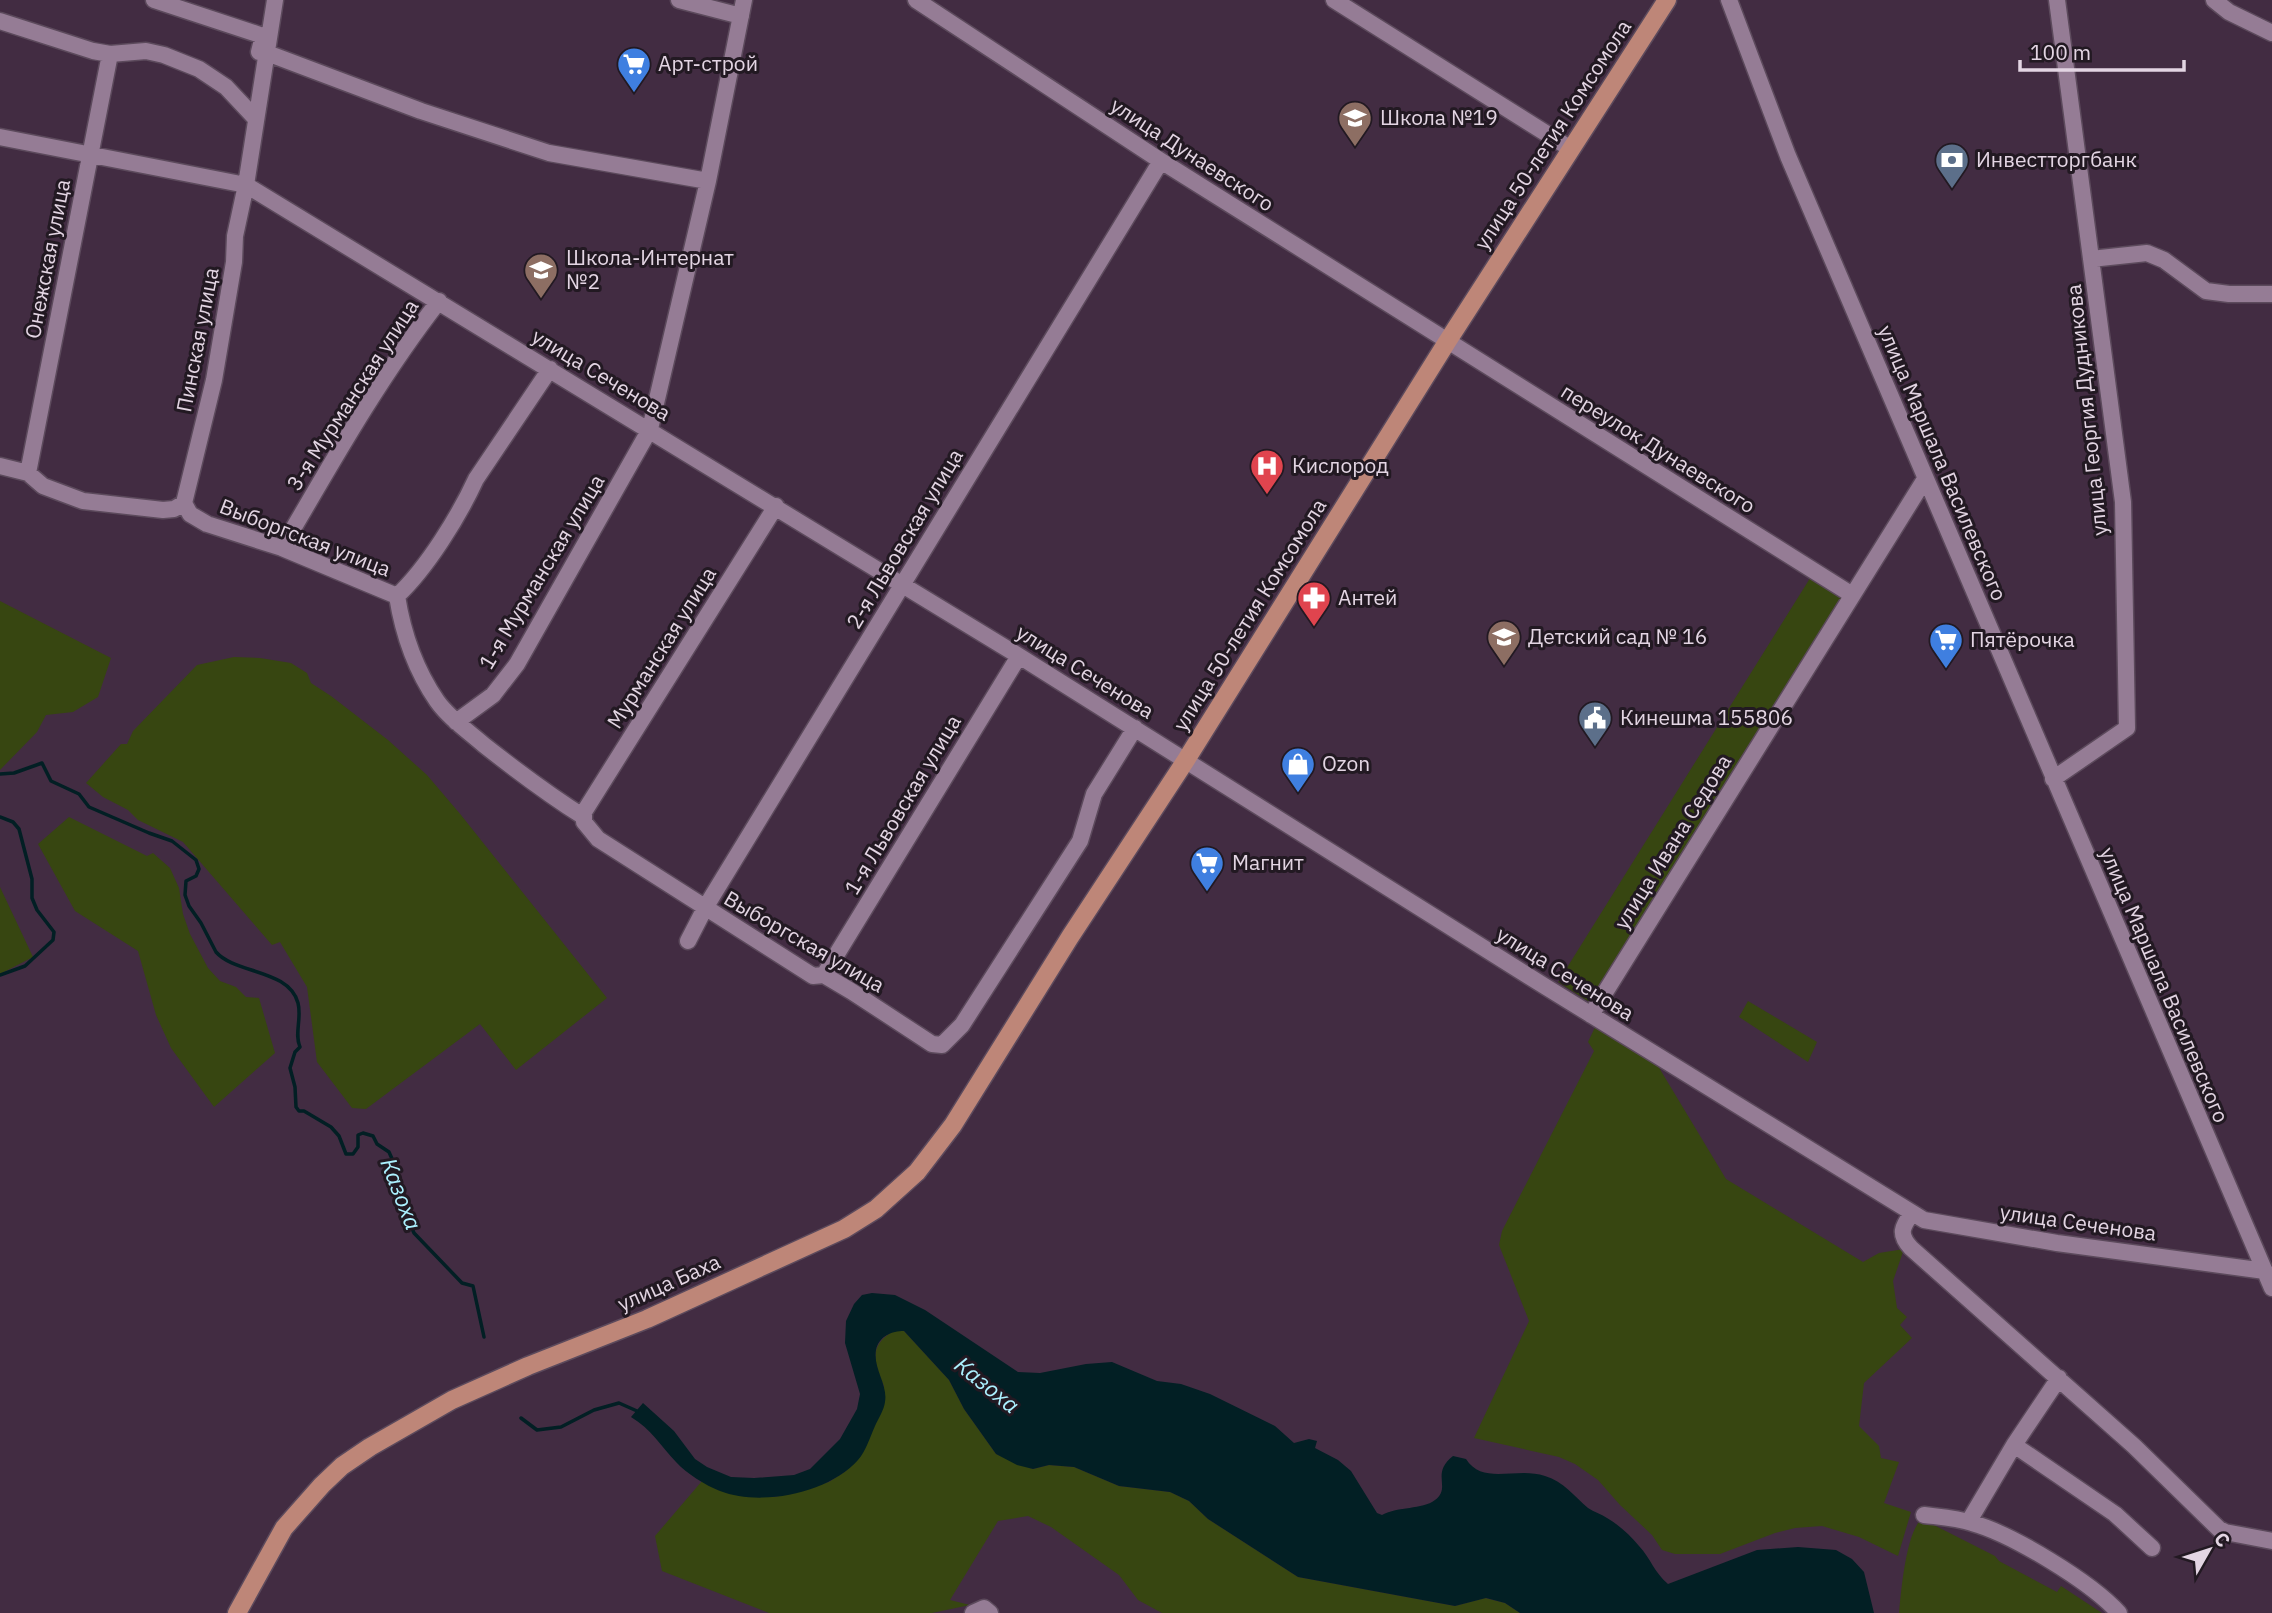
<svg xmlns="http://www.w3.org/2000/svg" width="2272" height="1613" font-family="'IBM Plex Sans',sans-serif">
<rect width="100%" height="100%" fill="#422c42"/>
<path fill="#374611" d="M1812 575 1844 596 1591 1003 1558 982Z
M0 601 111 658 98 697 73 712 46 715 37 732 0 770Z
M234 657 260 658 291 663 307 673 311 683 331 696 388 740 427 775 461 815 607 998 516 1070 480 1024 366 1109 352 1108 317 1062 307 987 280 942 272 945 183 842 138 820 128 810 103 797 86 783 121 744H127L133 731 197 665Z
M69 817 147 856 153 853 170 868 179 888 183 914 190 934 208 968 220 981 236 987 246 997 259 998 275 1053 214 1107 171 1048 156 1015 138 951 75 911 38 844Z
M0 887 33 957 0 974Z
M1748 1001 1817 1042 1808 1062 1739 1017Z
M1597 1023 1655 1061 1726 1179 1863 1262 1879 1253 1904 1249 1893 1281 1897 1308 1907 1317 1900 1325 1912 1338 1864 1383 1859 1426 1879 1446 1881 1458 1899 1462 1884 1503 1911 1512 1898 1556 1859 1537 1822 1526 1795 1528 1775 1533 1720 1554H1675L1662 1550 1652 1535 1620 1505 1598 1480 1575 1464 1559 1457 1474 1438 1529 1321 1499 1245 1502 1231 1594 1051 1588 1042Z
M894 1331H904L949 1380 964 1409 996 1454 1033 1469 1049 1465 1074 1467 1119 1486 1170 1492 1189 1501 1208 1519 1298 1577 1455 1606 1485 1598 1505 1603 1520 1613H1162L1138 1600 1119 1575 1051 1527 1028 1516 998 1521 950 1600 970 1605 932 1613H769L662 1571 655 1536 702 1481 718 1490 775 1497 829 1482 846 1471 884 1386C874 1363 868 1345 894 1331Z
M1922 1519 1995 1556 1999 1561 2057 1592 2061 1586 2102 1613H1899C1901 1592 1906 1531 1922 1519Z"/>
<path fill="#021f24" d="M872 1293 895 1295 925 1310 1018 1372 1040 1373 1086 1364 1112 1362 1157 1381 1181 1384 1210 1394 1275 1426 1294 1443 1309 1439 1317 1441 1315 1448 1338 1460 1351 1471 1377 1513 1382 1515C1398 1506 1422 1510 1435 1500 1452 1487 1430 1474 1453 1456L1466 1459C1483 1486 1517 1466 1545 1476 1564 1482 1574 1496 1588 1508 1594 1512 1601 1514 1607 1518 1619 1525 1630 1535 1639 1546 1651 1559 1654 1572 1668 1584L1757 1550 1798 1547 1836 1550 1852 1559 1864 1572 1874 1613H1520L1505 1603 1486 1598 1455 1606 1298 1577 1208 1519 1189 1501 1170 1492 1119 1486 1074 1467 1049 1465 1033 1469 1017 1465 996 1454 964 1409 949 1380 904 1331C892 1331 879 1336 876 1350 873 1369 888 1384 885 1402 884 1410 878 1419 875 1426 870 1437 866 1451 858 1460 829 1493 761 1507 720 1491 705 1485 687 1474 676 1462 661 1446 651 1429 631 1417L643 1403 674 1431 695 1459 707 1467 731 1477 754 1478 794 1475 810 1469 840 1439 857 1409 860 1394 845 1343 846 1321 854 1304 862 1295Z"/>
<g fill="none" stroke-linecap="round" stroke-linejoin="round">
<path stroke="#021f24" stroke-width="3.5" d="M0 774 14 773 42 763 51 781 79 794 89 807 149 833 172 841 196 860 199 869 196 876 186 881 185 895 189 906 201 923 216 952C235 974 289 969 298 1003 302 1018 294 1034 300 1047L295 1052 290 1068 295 1087 296 1107 299 1111H304L331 1127 339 1136 346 1154H353L358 1147V1135L363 1133 373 1136 377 1144 389 1152 393 1161V1171L403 1208 414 1233 462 1283 473 1286 484 1337
M0 817 13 822 19 829 32 879V898L37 910 54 932 53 940 25 966 0 975
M521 1418 537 1430 561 1427 594 1410 619 1403 637 1411"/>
<g stroke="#5c4a5c" stroke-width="19">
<path id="minor" d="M154 0 263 36 259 52
M679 0 741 16
M916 0 1161 161 1846 591
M1334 0 1571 149
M1729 0 1788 156 2272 1288
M2214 0 2229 12 2272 33
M0 21 93 51 110 54 146 51 164 55 199 69 226 87 256 119
M267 53 421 111 549 153 708 181
M0 137 246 185 1019 656 1546 987 1924 1220 2057 1243 2265 1271
M2091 259 2147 253 2164 260 2206 291 2229 294H2272
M0 466 28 473 43 486 83 501 163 510 174 509 184 503
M28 473 110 54
M184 503 214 380 234 262 235 236 246 185 275 0
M184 503 190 514 207 524 282 548 397 596
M776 506 584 812V822L598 839 813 976 824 975 851 991 932 1044 942 1045 962 1025 1080 841 1094 794 1135 728
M282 548C331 464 379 378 439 301
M397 596C403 634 415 669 437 701 449 718 468 731 484 745 517 771 549 795 584 817
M397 596C427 568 459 516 476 479L550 369
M456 722 493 695 517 664 650 429 708 181 744 0
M2053 779 2127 728 2123 502 2057 0
M688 941 705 908 1161 161
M824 975 1019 656
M1591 1015 1925 479
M1912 1213C1902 1227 1898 1234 1911 1248L2134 1446 2219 1529 2225 1532 2272 1541
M2014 1445 2115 1514 2152 1548
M1924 1515C1940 1517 1957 1518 1972 1523 2012 1534 2091 1582 2119 1613
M1969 1521 2014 1445 2059 1378
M973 1613 984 1608 990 1613"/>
</g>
<g stroke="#5c4a5c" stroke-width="21">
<path id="major" d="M237 1613 284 1528 322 1485 342 1466 370 1447 452 1400 528 1366 647 1319 844 1229 876 1209 917 1172 953 1125 1070 937 1186 760 1447 342 1667 0"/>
</g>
<use href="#minor" stroke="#957c95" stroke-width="16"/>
<use href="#major" stroke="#be8678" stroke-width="18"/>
</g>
<defs>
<g id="supermarket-pin" transform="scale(1.75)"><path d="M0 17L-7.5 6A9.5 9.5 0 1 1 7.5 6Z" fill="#3f7fe0" stroke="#221922"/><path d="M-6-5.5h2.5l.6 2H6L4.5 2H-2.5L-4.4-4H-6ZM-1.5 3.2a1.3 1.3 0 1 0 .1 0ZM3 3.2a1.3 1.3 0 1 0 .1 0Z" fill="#fff"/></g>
<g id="school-pin" transform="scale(1.75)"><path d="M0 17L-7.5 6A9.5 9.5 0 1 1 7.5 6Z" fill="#8d6e63" stroke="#221922"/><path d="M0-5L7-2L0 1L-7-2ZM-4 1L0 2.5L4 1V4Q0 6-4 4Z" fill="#fff"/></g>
<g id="bank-pin" transform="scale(1.75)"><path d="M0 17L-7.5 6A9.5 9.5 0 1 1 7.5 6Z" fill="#5c6f8a" stroke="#221922"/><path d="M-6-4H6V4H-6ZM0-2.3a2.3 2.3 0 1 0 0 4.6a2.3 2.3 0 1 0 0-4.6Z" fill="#fff"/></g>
<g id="hospital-pin" transform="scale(1.75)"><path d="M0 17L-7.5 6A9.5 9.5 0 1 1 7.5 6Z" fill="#e0444e" stroke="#221922"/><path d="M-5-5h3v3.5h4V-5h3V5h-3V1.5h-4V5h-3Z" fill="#fff"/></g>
<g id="pharmacy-pin" transform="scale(1.75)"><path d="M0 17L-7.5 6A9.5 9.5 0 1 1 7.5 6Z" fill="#e0444e" stroke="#221922"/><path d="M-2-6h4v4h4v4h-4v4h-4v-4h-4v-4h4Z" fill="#fff"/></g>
<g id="civic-pin" transform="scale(1.75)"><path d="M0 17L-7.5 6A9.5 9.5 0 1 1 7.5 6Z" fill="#5c6f8a" stroke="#221922"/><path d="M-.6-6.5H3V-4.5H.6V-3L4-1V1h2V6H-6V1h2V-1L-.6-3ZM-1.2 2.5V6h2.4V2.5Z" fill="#fff"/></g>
<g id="shop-pin" transform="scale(1.75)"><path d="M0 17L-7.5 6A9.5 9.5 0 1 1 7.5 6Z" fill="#3f7fe0" stroke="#221922"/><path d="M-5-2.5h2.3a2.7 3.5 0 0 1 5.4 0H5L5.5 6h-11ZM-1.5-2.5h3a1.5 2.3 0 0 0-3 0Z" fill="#fff"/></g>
</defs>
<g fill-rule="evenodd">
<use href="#supermarket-pin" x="634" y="64"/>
<use href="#school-pin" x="1355" y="118"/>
<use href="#bank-pin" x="1952" y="160"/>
<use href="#school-pin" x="541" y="270"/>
<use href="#hospital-pin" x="1267" y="466"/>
<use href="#pharmacy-pin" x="1314" y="598"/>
<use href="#school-pin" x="1504" y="637"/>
<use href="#supermarket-pin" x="1946" y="640"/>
<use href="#civic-pin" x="1595" y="718"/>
<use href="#shop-pin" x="1298" y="764"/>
<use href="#supermarket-pin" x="1207" y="863"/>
</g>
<g text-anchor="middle" stroke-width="6" stroke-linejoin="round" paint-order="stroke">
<g font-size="21" fill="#e3d5e3" stroke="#221922" text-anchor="start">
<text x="658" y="71">Арт-строй</text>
<text x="1380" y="125">Школа №19</text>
<text x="1976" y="167">Инвестторгбанк</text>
<text x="566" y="265">Школа-Интернат<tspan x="566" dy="24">№2</tspan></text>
<text x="1292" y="473">Кислород</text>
<text x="1338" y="605">Антей</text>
<text x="1528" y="644">Детский сад № 16</text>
<text x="1970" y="647">Пятёрочка</text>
<text x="1620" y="725">Кинешма 155806</text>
<text x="1322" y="771">Ozon</text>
<text x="1232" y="870">Магнит</text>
</g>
<g font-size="21" fill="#e3d5e3" stroke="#221922">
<text transform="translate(1553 135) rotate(-57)" y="7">улица 50-летия Комсомола</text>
<text transform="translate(1192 155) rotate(33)" y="7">улица Дунаевского</text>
<text transform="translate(48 259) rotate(-79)" y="7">Онежская улица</text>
<text transform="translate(198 340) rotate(-79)" y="7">Пинская улица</text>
<text transform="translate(601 375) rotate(31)" y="7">улица Сеченова</text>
<text transform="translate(353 395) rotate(-57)" y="7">3-я Мурманская улица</text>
<text transform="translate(2087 410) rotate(-96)" y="7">улица Георгия Дудникова</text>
<text transform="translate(1658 449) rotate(32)" y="7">переулок Дунаевского</text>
<text transform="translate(1942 463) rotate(67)" y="7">улица Маршала Василевского</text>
<text transform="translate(305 538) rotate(21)" y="7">Выборгская улица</text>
<text transform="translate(905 539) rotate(-59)" y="7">2-я Львовская улица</text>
<text transform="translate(542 572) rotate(-59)" y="7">1-я Мурманская улица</text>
<text transform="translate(1250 615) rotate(-58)" y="7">улица 50-летия Комсомола</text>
<text transform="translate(662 648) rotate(-58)" y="7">Мурманская улица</text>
<text transform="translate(1085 672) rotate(32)" y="7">улица Сеченова</text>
<text transform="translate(903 805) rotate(-59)" y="7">1-я Львовская улица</text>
<text transform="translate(1673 842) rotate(-58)" y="7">улица Ивана Седова</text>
<text transform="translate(804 942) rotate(30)" y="7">Выборгская улица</text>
<text transform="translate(1565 974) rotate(32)" y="7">улица Сеченова</text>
<text transform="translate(2164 985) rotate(67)" y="7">улица Маршала Василевского</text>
<text transform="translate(2078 1223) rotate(8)" y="7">улица Сеченова</text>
<text transform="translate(669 1283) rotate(-24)" y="7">улица Баха</text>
</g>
<g font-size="23" font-style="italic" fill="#acf1ff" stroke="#221922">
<text transform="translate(401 1194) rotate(69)" y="8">Казоха</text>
<text transform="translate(987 1385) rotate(39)" y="8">Казоха</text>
</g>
</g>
<g transform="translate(2209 1550) rotate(51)" stroke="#221922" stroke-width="5" paint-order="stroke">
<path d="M0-5L12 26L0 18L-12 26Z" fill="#e3d5e3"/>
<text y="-10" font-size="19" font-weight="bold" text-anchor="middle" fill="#e3d5e3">С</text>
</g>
<path d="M2020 60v10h164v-10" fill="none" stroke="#e3d5e3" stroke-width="3.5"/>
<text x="2030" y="60" font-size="21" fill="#e3d5e3" stroke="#221922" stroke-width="5" paint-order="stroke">100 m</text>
</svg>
